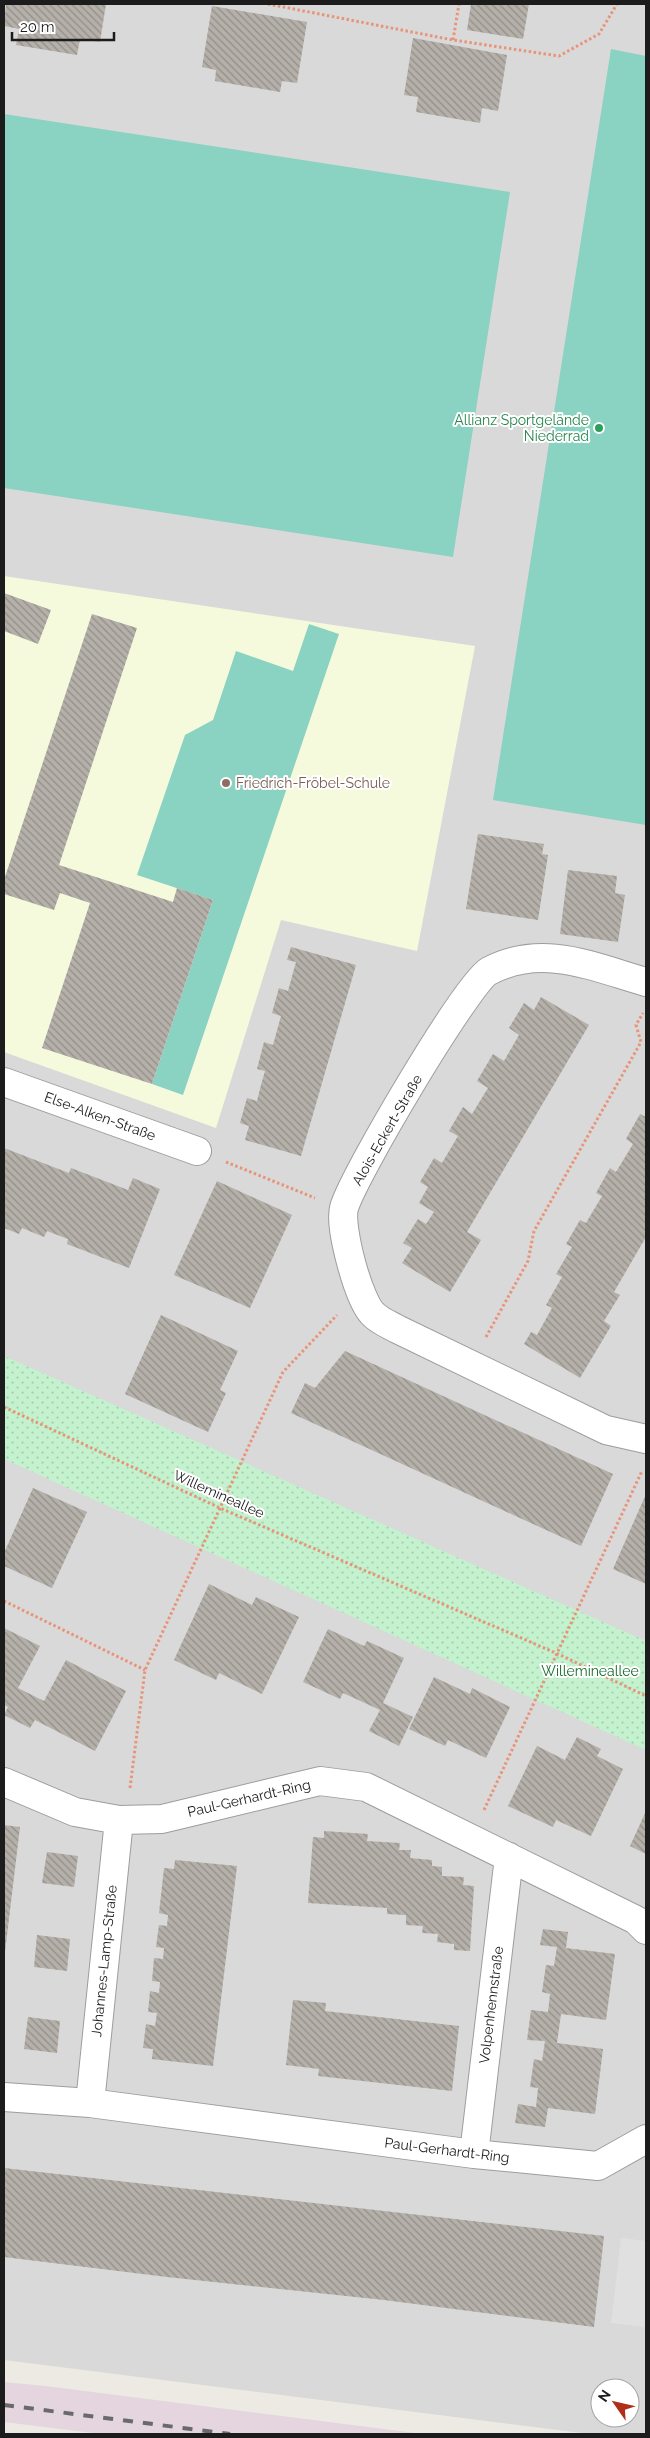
<svg xmlns="http://www.w3.org/2000/svg" width="650" height="2438" font-family="Raleway,sans-serif">
<defs>
<pattern id="park-dots" width="8" height="8" patternUnits="userSpaceOnUse" patternTransform="scale(1.25)"><rect width="8" height="8" fill="#c4f1ce"/><path d="M2 2h.1M6 6h.1" fill="none" stroke="#a8ceb0" stroke-width="1.8" stroke-linecap="round"/></pattern>
<pattern id="building-back-hatch" width="6" height="6" patternUnits="userSpaceOnUse" patternTransform="scale(1.25)"><rect width="6" height="6" fill="#b5b0a9"/><path d="M-1 5l2 2M0 0l6 6M5-1l2 2" fill="none" stroke="#928e89"/></pattern>
</defs>
<rect width="100%" height="100%" fill="#eceae3"/>
<path fill="#dad9d9" fill-rule="evenodd" d="M4 4H646V2434H590L4 2360ZM600 2388H630V2418H600Z"/>
<path fill="#f6fadd" d="M4 576 475 646 417 951 281 920 216 1128 4 1052Z"/>
<path fill="#e4d5df" d="M4 2382 45 2386 423 2434H101L4 2422Z"/>
<path fill="url(#park-dots)" d="M4 1356 646 1641V1750L4 1459Z"/>
<path fill="#8ad2c1" d="M611 49 646 56V825L493 800Z
M4 114 510 192 453 557 4 488Z
M309 624 339 634 183 1095 152 1084 213 900 137 875 185 735 213 720 236 651 293 671Z"/>
<path fill="#e0e0e0" d="M621 2238 646 2241V2327L611 2323Z"/>
<path fill="url(#building-back-hatch)" d="M6 4H106L100 42 80 39 77 55 16 45 19 29 4 26Z
M471 4H529L523 39 467 30Z
M212 6 307 22 297 83 282 81 280 92 215 81 216 70 202 67Z
M413 38 507 55 498 111 482 108 480 123 416 112 418 97 404 95Z
M4 593 51 610 38 644 4 631Z
M92 614 137 628 59 865 173 902 177 888 213 900 152 1084 42 1048 90 903 60 893 54 910 4 894V880Z
M478 834 544 844 542 854 548 855 538 920 466 909Z
M568 870 617 876 615 893 625 895 618 942 560 934Z
M291 947 356 965 301 1156 245 1140 249 1126 240 1123 247 1098 257 1101 261 1085 265 1071 257 1069 264 1042 273 1045 281 1016 272 1013 279 988 288 991 296 962 287 960Z
M541 997 589 1025 467 1232 481 1240 450 1292 402 1263 412 1248 403 1243 418 1219 426 1224 434 1212 419 1203 428 1187 420 1182 434 1158 442 1163 458 1136 449 1131 463 1107 472 1114 488 1088 477 1081 493 1054 504 1061 519 1035 509 1028 524 1003 534 1010Z
M640 1114 646 1117V1237L614 1292 620 1295 604 1321 611 1326 580 1378 524 1344 531 1332 537 1335 552 1308 546 1305 562 1277 556 1274 572 1247 566 1244 580 1220 586 1223 602 1196 596 1193 610 1168 616 1172 633 1144 626 1139Z
M4 1148 69 1173 71 1168 128 1190 133 1178 160 1189 129 1268 67 1244 68 1239 47 1231 44 1237 22 1228 19 1234 4 1228Z
M217 1181 292 1215 250 1308 174 1275Z
M161 1315 238 1351 220 1390 226 1393 208 1432 125 1394Z
M345 1351 613 1474 581 1546 291 1413 305 1383 315 1388Z
M33 1488 87 1512 52 1588 4 1566V1553Z
M646 1494V1584L613 1569Z
M209 1584 252 1605 256 1597 299 1617 262 1694 219 1673 216 1680 174 1660Z
M4 1628 40 1646 18 1688 44 1701 66 1660 126 1691 95 1751 35 1720 30 1728 4 1715 8 1707 4 1705Z
M328 1629 364 1646 367 1641 404 1658 383 1703 413 1717 399 1746 369 1731 380 1710 343 1693 340 1699 303 1682Z
M434 1677 470 1694 472 1688 510 1707 486 1758 448 1740 445 1746 409 1729Z
M577 1737 601 1749 597 1756 623 1769 591 1836 556 1820 553 1827 508 1806 537 1746 565 1760Z
M646 1811V1854L630 1846Z
M4 1825 20 1827 5 1952H4Z
M324 1831 368 1834 367 1841 400 1843 399 1850H411L410 1858 432 1860V1866L442 1867V1876L464 1877 463 1885 474 1886 470 1951 454 1950V1944L437 1942 438 1934 422 1933 423 1926 406 1925V1915L387 1914V1908L308 1903 313 1837 324 1838Z
M47 1852 78 1856 74 1887 42 1883Z
M175 1860 237 1866 213 2066 152 2059 153 2049 143 2048 146 2024 155 2026 157 2013 148 2012 150 1991 159 1993 160 1982 152 1981 154 1958 163 1959 164 1948 156 1947 159 1925 167 1926 168 1915 159 1913 164 1868 174 1869Z
M543 1929 568 1932 566 1948 615 1954 606 2020 561 2014 557 2043 603 2049 595 2114 548 2108 545 2127 515 2123 518 2104 536 2107 538 2088 530 2087 534 2059 542 2061 545 2041 527 2040 531 2010 548 2012 550 1994 542 1992 546 1965 554 1966 557 1947 540 1945Z
M37 1935 70 1939 67 1971 34 1967Z
M293 2000 326 2003 325 2011 459 2026 452 2091 318 2076 319 2069 286 2065Z
M28 2017 60 2021 57 2053 24 2049Z
M4 2168 604 2236 594 2327 384 2300 167 2277 4 2257Z"/>
<g fill="none" stroke-linecap="round" stroke-linejoin="round">
<g stroke="#9d9d9d" stroke-width="30">
<path id="minor" d="M646 982C593 967 543 943 489 971 467 983 352 1178 344 1208 339 1227 359 1303 374 1315 380 1321 390 1325 397 1329L606 1430 646 1439
M4 1082 197 1151
M4 1782 75 1812 119 1820 162 1819 320 1781 366 1787 636 1920 646 1930
M4 2097 90 2103 474 2154 598 2166 646 2139
M90 2103 119 1820
M474 2154 509 1857"/>
</g>
<path stroke="#e79478" stroke-width="3" stroke-dasharray="2.5 2.5" stroke-linecap="butt" d="M268 4 453 40 559 56 599 34 617 4
M453 40 459 4
M226 1162 315 1198
M486 1337 528 1261 534 1231 641 1042 636 1025 643 1013
M4 1407 220 1508 556 1653 646 1696
M4 1601 145 1670
M130 1788 145 1670 283 1372 337 1315
M484 1810 642 1471"/>
<use href="#minor" stroke="#fff" stroke-width="28"/>
<path stroke="#6a6a6a" stroke-width="4" stroke-dasharray="10 10" stroke-linecap="butt" d="M4 2405 230 2434"/>
</g>
<circle fill="#2e9e5b" stroke="#fff" stroke-width="2" cx="599" cy="428" r="5"/>
<circle fill="#8d6e63" stroke="#fff" stroke-width="2" cx="226" cy="783" r="5"/>
<g text-anchor="middle" stroke-width="4" stroke-linejoin="round" paint-order="stroke">
<g font-size="14" fill="#27864d" stroke="#fff" text-anchor="end">
<text x="589" y="425">Allianz Sportgelände<tspan x="589" dy="16">Niederrad</tspan></text>
</g>
<g font-size="14" fill="#785e54" stroke="#fff" text-anchor="start">
<text x="236" y="788">Friedrich-Fröbel-Schule</text>
</g>
<g font-size="14" fill="#1c1c1c" stroke="#fff">
<text transform="translate(100 1116) rotate(20)" y="5">Else-Alken-Straße</text>
<text transform="translate(387 1130) rotate(-60)" y="5">Alois-Eckert-Straße</text>
<text transform="translate(219 1494) rotate(24)" y="5">Willemineallee</text>
<text transform="translate(249 1798) rotate(-13)" y="5">Paul-Gerhardt-Ring</text>
<text transform="translate(104 1961) rotate(-84)" y="5">Johannes-Lamp-Straße</text>
<text transform="translate(491 2005) rotate(-83)" y="5">Volpenhennstraße</text>
<text transform="translate(447 2150) rotate(7)" y="5">Paul-Gerhardt-Ring</text>
</g>
<g font-size="14" fill="#186b2c" stroke="#fff">
<text x="590" y="1676">Willemineallee</text>
</g>
</g>
<rect width="650" height="2438" fill="none" stroke="#1c1c1c" stroke-width="10"/>
<g transform="translate(615 2403) rotate(304)"><circle r="24" fill="#ffffff" stroke="#a4a4a4"/>
<path d="M0-4L9 19L0 12L-9 19Z" fill="#af2f19"/>
<text y="-8" font-size="14" font-weight="bold" text-anchor="middle" fill="#1c1c1c">N</text>
</g>
<path d="M12 32v8h102v-8" fill="none" stroke="#1c1c1c" stroke-width="2.5"/>
<text x="20" y="32" font-size="15" fill="#1c1c1c" stroke="#ffffff" stroke-width="4" paint-order="stroke">20 m</text>
</svg>
